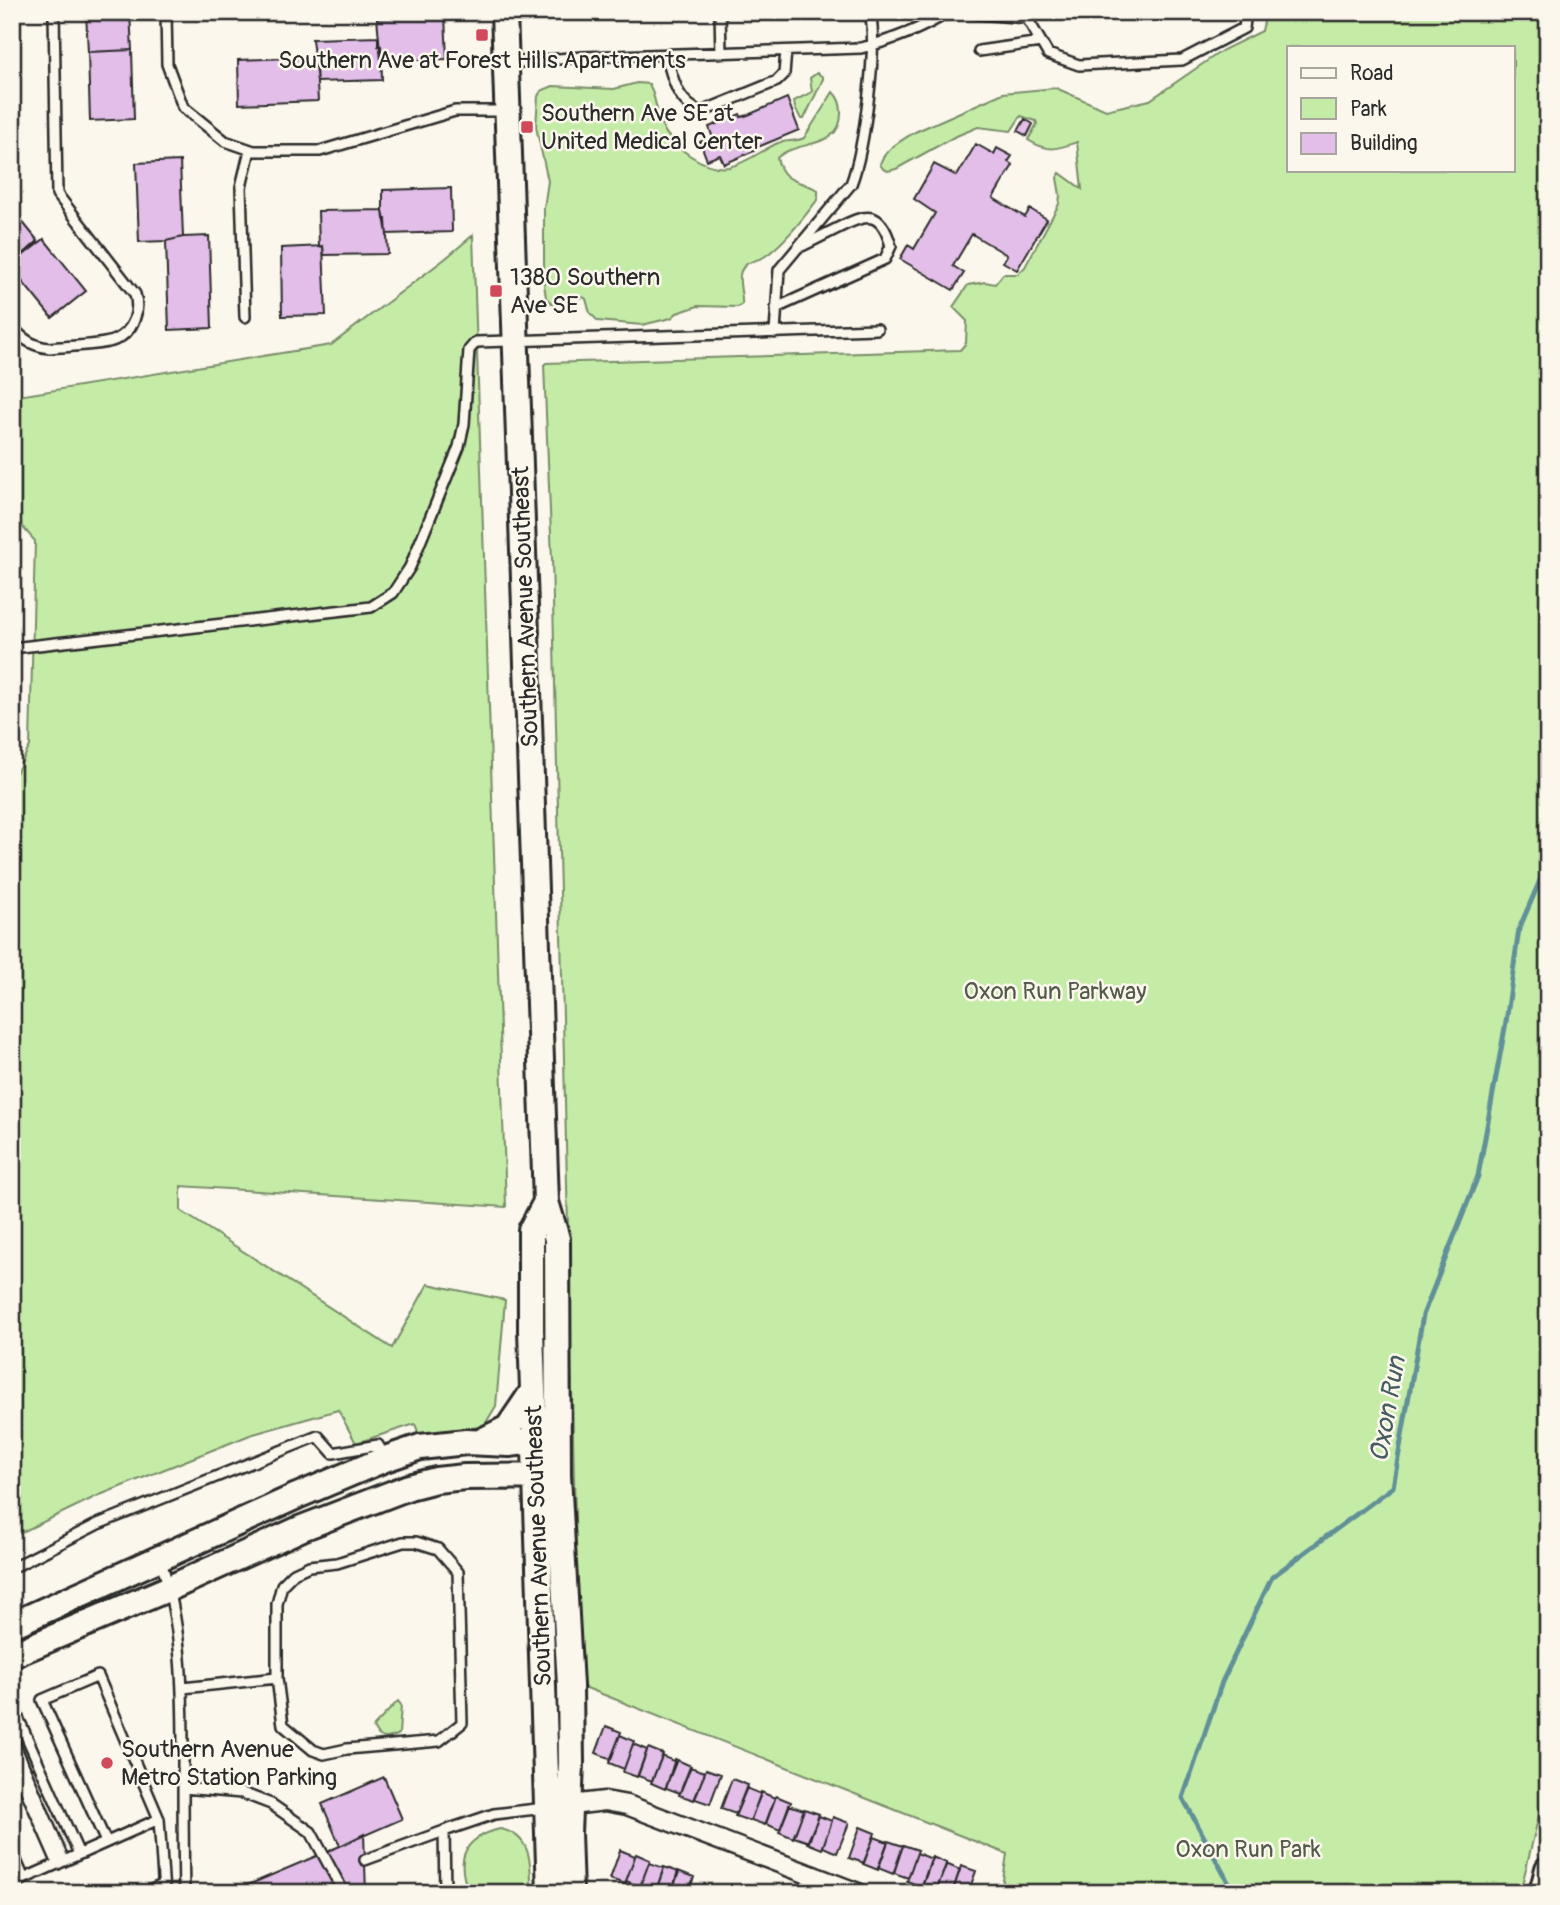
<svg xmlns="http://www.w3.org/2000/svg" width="1560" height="1905" font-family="Pangolin,sans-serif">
<rect width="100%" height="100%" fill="#fbf7ec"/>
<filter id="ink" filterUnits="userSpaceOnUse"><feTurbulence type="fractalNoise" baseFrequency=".0143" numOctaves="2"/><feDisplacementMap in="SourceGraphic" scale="14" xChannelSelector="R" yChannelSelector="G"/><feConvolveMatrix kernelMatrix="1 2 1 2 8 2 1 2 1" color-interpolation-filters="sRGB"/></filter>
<g filter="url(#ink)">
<path fill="#c5eca7" stroke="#788c69" stroke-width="2" fill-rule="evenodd" d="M1266 12H1548V1778L1520 1893H1001L1007 1854 579 1685 552 559 544 365 546 363 960 350 966 343 967 321 953 307 968 285 985 282 995 284 1003 274H1018L1025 267 1059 204 1060 195 1057 178 1060 173 1082 189 1077 142C1057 149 1049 153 1028 140L1037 124 1036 121 1021 116 1011 131 978 127 954 137 896 169 888 171 883 169 880 164C885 149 902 140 915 132L1003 93 1056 88 1106 110 1150 100 1223 50 1262 31ZM1289 47H1513V170H1289Z
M817 73 823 77V79L804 119H801L795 108 794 101 812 92 810 78Z
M637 83 649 84C656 97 656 112 662 126 671 146 705 171 729 167 747 163 762 150 778 143 787 140 796 142 804 138L833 92C838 97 841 104 841 112 842 151 796 139 777 158 783 184 798 179 818 190V199C804 217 784 244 764 257 755 262 746 260 741 271 737 281 743 293 742 304L738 307 698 306 677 313 671 318 642 325 598 321 590 313 586 299 583 297 554 305 546 298 544 284V208L548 181 536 127 538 96 541 91 553 86 614 89Z
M473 235 506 1207 181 1186V1211L392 1348 428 1284 505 1300 496 1406 484 1426 420 1437 415 1424 356 1443 338 1410 250 1435 95 1497 12 1537V781L30 746 35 541 12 515V397L331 345 446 258Z
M398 1701 401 1705 399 1734C388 1740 378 1740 373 1727Z
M500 1829C533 1835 531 1866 531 1893H469C455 1859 463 1838 500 1829Z"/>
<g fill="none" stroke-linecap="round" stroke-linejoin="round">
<path stroke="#609098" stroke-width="5" d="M1234 1893 1183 1798 1222 1682 1272 1577 1393 1487 1423 1315 1478 1176 1506 1022 1519 929 1548 862"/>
</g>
<path fill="#e2bee9" stroke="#2b2b2b" stroke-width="2" d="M86 12H130L132 50 88 52Z
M445 16 447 59 381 61 377 18Z
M378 37V46H381L382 80 317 82 312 39Z
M132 50 134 119 90 121 88 52Z
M313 57 314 67H316L318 101 239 104 238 60Z
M787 98 799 130 753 149 754 151 724 164 720 155 707 160 700 142 706 139 708 143 714 141 709 127 740 114 741 117 748 115Z
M1025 119 1033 124 1027 136 1018 131Z
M976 144 994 154 997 148 1012 156 1008 162 1013 165 993 198 1025 217 1030 209 1047 219 1017 270 1003 262 1007 255 972 234 953 266 964 273 953 290 900 259 908 245 914 249 935 213 914 199 934 164 957 176Z
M180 161 183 237 166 241 139 242 136 163Z
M451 188 452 232 387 234 383 210V190Z
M12 209 38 241 12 264Z
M383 210 384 219H386L388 254 324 255 323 246 319 247 318 211Z
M209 236 212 328 169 330 166 241 183 237Z
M44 239 86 291 52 318 12 269V264Z
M323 246 326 315 282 316 281 248Z
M606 1726 621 1732 611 1759 596 1753Z
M620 1735 634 1741 624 1769 609 1763Z
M633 1744 647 1750 637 1777 623 1772Z
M648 1748 663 1754 652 1781 638 1776Z
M662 1756 676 1762 665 1789 651 1783Z
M675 1759 691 1766 680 1793 666 1788Z
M690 1767 705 1772 694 1800 679 1795Z
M706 1769 721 1774 710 1804 695 1799Z
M384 1777 402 1819 340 1846 322 1804Z
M732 1779 748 1785 736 1814 721 1809Z
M746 1788 761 1794 750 1821 735 1816Z
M761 1792 775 1798 765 1825 751 1820Z
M776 1796 791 1802 780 1830 766 1824Z
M789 1805 804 1810 793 1838 779 1832Z
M804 1809 819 1814 809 1842 794 1837Z
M819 1816 832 1821 822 1849 807 1843Z
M833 1817 849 1823 837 1853 823 1847Z
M860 1827 875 1833 864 1863 849 1858Z
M364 1834 366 1893H229L340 1846Z
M874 1837 888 1842 878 1870 863 1864Z
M888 1841 903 1846 893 1874 878 1868Z
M903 1845 918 1850 908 1878 894 1873Z
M620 1850 635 1856 625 1884 610 1879Z
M917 1853 932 1859 922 1887 907 1881Z
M636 1854 650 1860 640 1887 626 1881Z
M932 1857 947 1863 936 1891 922 1885Z
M649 1863 664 1868 655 1893 639 1889Z
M946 1864 960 1870 952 1893H938L936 1892Z
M961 1866 976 1871 968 1893H952Z
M664 1867 679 1872 671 1893H655Z
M678 1871 694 1877 688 1893H671Z"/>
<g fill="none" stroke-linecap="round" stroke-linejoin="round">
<g stroke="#2b2b2b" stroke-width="14">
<path id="lane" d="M166 12 167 64 183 107 225 141 254 151H320L455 111H506
M720 12 721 53
M956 12 1027 18 1048 54 1079 65 1182 60 1244 28 1246 12
M506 14 561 12
M979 51 1041 42
M666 55C673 78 676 102 701 112L777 81 784 74 786 51
M508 63 583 57 861 48C894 40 921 29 949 12
M776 308 885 259 891 246C881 210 867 213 838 228 826 234 814 240 802 246
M245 317 241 187 250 150
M12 327C23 339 32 346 49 348 65 346 102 346 115 340 134 331 140 312 135 294L57 194 54 12
M775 333 779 270 851 184C864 150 878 47 870 12
M12 648 371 607 393 593 410 567 459 447 464 424 469 350 476 342 877 329
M160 1559C182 1622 183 1688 183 1754 183 1800 183 1846 184 1893
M12 1568 98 1524 318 1436 333 1453 378 1445 385 1457
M183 1688 277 1678V1604L282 1585 294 1573 309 1566 337 1563 403 1542H416L438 1549 458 1572 462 1723 439 1741 347 1749 324 1754 313 1750 283 1725 277 1678
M12 1704 79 1854
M12 1738 64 1861
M12 1759 58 1864
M183 1788 242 1793 271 1804 311 1832 344 1893
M106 1842 42 1700 98 1676 159 1819 164 1893
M12 1851 24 1879
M365 1860 444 1831
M12 1884 159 1819
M145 1893 164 1884
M445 1893 444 1831 494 1814 545 1808"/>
</g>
<g stroke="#2b2b2b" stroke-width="23">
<path id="street" d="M571 1805 605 1801 627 1805 858 1893"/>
</g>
<g stroke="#2b2b2b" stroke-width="30">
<path id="secondary" d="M504 12 546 1202 557 1239 558 1476 570 1685 571 1763 568 1833 570 1893
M546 1202 531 1230V1330L550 1893
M480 1442 508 1428 531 1394
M12 1625 297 1496 385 1459 420 1447 466 1442 509 1444 550 1439
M12 1655 170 1588 302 1528 409 1487 436 1480 465 1477 550 1476
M1542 1893 1548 1869"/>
</g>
<use href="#lane" stroke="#fbf7ec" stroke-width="9"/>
<use href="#street" stroke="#fbf7ec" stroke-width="18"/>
<use href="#secondary" stroke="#fbf7ec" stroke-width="24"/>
</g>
</g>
<g fill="#d1495b" stroke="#fbf7ec" stroke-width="2.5">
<rect x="475" y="28" width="14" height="14" rx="3.5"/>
<rect x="520" y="120" width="14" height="14" rx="3.5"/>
<rect x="489" y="284" width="14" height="14" rx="3.5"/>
<circle cx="107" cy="1763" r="7"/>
</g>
<g text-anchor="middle" stroke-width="5" stroke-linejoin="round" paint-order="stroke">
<g font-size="24" fill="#2b2b2b" stroke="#fbf7ec" text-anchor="start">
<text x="482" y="68" text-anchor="middle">Southern Ave at Forest Hills Apartments</text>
<text x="541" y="121">Southern Ave SE at<tspan x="541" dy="28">United Medical Center</tspan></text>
<text x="510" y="285">1380 Southern<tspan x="510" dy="28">Ave SE</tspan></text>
<text x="121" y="1757">Southern Avenue<tspan x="121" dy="28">Metro Station Parking</tspan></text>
</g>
<g font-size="24" fill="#2b2b2b" stroke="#fbf7ec">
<text transform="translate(525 607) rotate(-92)" y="8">Southern Avenue Southeast</text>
<text transform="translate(538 1546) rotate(-92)" y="8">Southern Avenue Southeast</text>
</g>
<g font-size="24" fill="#525b4a" stroke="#fbf7ec">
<text x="1055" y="999">Oxon Run Parkway</text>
<text x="1248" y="1857">Oxon Run Park</text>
</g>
<g font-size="26" font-style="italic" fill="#455d61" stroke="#fbf7ec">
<text transform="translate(1387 1409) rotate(-80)" y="9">Oxon Run</text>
</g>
</g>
<rect width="1560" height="1905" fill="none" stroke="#fbf7ec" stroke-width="42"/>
<rect x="21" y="21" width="1518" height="1863" fill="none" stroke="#2b2b2b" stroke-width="2.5" filter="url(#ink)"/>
<rect x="1287" y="46" width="228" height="126" fill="#fbf7ec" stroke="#a8a59f" stroke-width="2"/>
<rect x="1301" y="68" width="35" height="10" fill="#fbf7ec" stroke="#a8a59f" stroke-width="2"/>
<text x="1350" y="80" font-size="21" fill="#2b2b2b">Road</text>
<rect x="1301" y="98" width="35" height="21" fill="#c5eca7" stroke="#a8a59f" stroke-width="2"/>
<text x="1350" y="116" font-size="21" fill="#2b2b2b">Park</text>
<rect x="1301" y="133" width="35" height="21" fill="#e2bee9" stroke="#a8a59f" stroke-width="2"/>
<text x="1350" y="150" font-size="21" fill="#2b2b2b">Building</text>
</svg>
